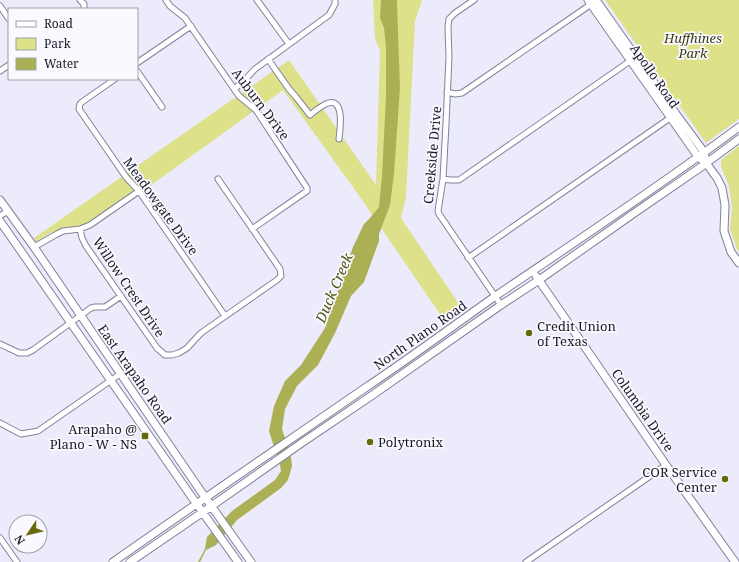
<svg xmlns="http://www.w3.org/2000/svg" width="739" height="562" font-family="'Noto Serif',serif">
<rect width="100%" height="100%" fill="#ebebfc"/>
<path fill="#dde189" d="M373 0H422L415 21 406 197 401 218 463 310 446 323 360 197 283 90 143 191 139 187 84 225 50 233 36 242 34 238 289 60 376 185 380 51 375 38Z
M605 0H739V119L706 143Z
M739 146V252L737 249 730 229 732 208 729 186 721 167V160Z"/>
<path fill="#acb055" d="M381 0H397V4L400 88 394 174 390 205 379 234V241L364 282 351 296 335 333 318 365 297 386 285 409 282 429 291 457 292 466 288 480 281 488 237 520 216 545 206 550 200 562H198L205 549 207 537 232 511 275 480 281 471 280 465 269 431 274 406 285 381 301 365 325 328 353 247 364 224 370 218 379 207 382 176 386 96V48L384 28 380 18Z"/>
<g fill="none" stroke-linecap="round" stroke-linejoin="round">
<g stroke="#82829b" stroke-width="7">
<path id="street" d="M80 0 84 4V9
M166 0 170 6 185 18 239 96 256 110 307 188V191L304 193 252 229
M257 0 289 44
M474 0 455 13 449 19 448 27 449 57 446 124 443 179 438 211 439 214 501 305
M0 6 9 19
M268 59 289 89 296 97 310 115C315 111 322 105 328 103 345 98 340 130 339 139
M137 63 191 26
M0 71 9 65
M137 71 162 107
M115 79 82 102 80 104 79 109 126 177 139 191 225 316
M234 89 244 81 255 69 329 15 335 4V0
M447 92 455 94 462 93 587 7 592 3
M443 179 450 180H459L630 61
M0 216 8 211
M80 229 82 238 86 246 157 348 165 355H172L179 353 187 348 201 333 277 280 281 276 280 269 218 179
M34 247 57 234 63 231 80 229 90 225 139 191
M468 258 670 118
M0 344 19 353H27L33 350 91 308 95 307H105L121 296
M0 423 21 434 38 431 120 374
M0 538 17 562
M526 562 666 465"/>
</g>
<g stroke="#82829b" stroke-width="9">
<path id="secondary" d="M588 0 694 151 698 157 706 163 717 178 722 188 725 205 724 231 731 252 739 263
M596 0 676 114 704 152 705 157
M0 200 34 247 200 490 251 562
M0 221 191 496 238 562
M536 276 666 465 735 562
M113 562C197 503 281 446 365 388 410 358 453 326 497 295 578 240 660 186 739 127
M130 562 203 512 303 442 374 394 501 305 539 280 630 216 701 167 739 139"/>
</g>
<use href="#street" stroke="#fff" stroke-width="5"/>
<use href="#secondary" stroke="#fff" stroke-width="7"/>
</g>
<g fill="#686a09" stroke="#f9f9ff" stroke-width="1.5">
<circle cx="529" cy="333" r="4"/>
<rect x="141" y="432" width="8" height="8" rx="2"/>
<circle cx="370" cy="442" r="4"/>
<circle cx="725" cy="479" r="4"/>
</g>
<g text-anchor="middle" stroke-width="3.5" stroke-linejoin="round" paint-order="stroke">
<g font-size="13" font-style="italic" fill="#3c3d16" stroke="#f9f9ff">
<text x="693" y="43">Huffhines<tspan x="693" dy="15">Park</tspan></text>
</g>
<g font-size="13" fill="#1b1a24" stroke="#f9f9ff">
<text transform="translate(655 76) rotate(55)" y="5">Apollo Road</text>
<text transform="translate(261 104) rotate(53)" y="5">Auburn Drive</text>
<text transform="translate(432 155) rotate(-85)" y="5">Creekside Drive</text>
<text transform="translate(161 206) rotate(54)" y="5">Meadowgate Drive</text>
<text transform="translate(129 287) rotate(56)" y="5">Willow Crest Drive</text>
<text transform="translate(420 335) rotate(-35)" y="5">North Plano Road</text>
<text transform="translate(135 374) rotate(55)" y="5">East Arapaho Road</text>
<text transform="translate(643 410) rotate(55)" y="5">Columbia Drive</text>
</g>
<g font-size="13" fill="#1b1a24" stroke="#f9f9ff" text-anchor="start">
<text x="537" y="331">Credit Union<tspan x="537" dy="15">of Texas</tspan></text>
<text x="137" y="434" text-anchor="end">Arapaho @<tspan x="137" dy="15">Plano - W - NS</tspan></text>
<text x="378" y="447">Polytronix</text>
<text x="717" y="477" text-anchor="end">COR Service<tspan x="717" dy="15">Center</tspan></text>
</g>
<g font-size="14" font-style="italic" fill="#52540f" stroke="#f9f9ff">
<text transform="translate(334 288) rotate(-67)" y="5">Duck Creek</text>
</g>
</g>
<rect x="8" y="8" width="130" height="72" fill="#f9f9ff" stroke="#a0a0a7"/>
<rect x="16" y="21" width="20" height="6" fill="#ffffff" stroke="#a0a0a7"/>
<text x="44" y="28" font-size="12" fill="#1b1a24">Road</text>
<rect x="16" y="38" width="20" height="12" fill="#dde189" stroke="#a0a0a7"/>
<text x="44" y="48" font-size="12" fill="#1b1a24">Park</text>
<rect x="16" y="58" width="20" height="12" fill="#acb055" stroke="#a0a0a7"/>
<text x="44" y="68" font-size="12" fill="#1b1a24">Water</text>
<g transform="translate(28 534) rotate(235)"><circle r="19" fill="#f9f9ff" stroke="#a0a0a7"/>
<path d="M0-3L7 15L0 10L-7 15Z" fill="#686a09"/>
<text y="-6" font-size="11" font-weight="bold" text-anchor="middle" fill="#1b1a24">N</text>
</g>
</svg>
